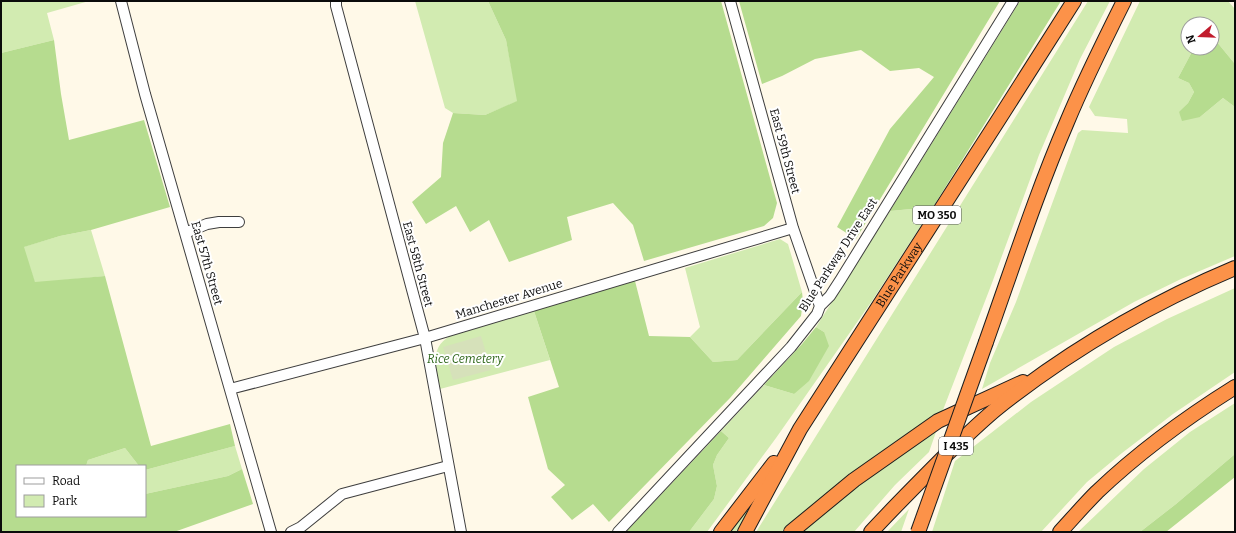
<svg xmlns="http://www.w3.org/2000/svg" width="1236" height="533" font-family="Bitter,serif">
<rect width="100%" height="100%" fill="#fff9e8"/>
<path fill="#d2ebb1" d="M1 1H89L47 13 54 40 1 53Z
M415 1H488L506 40 518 101 485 115 453 113 445 108Z
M1088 1H1110L1080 59 1039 155 992 283 943 410 889 446 844 479 781 532H756Z
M1140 1H1228L1235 9V64L1212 36V24H1188V48H1194L1178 78 1189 83 1194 92 1188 103 1179 113 1200 117 1223 98 1235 107V256L1181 279 1134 302 982 389 990 363 1016 302 1078 133 1082 130 1128 133 1127 119 1095 116 1089 107Z
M933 207 872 301 776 438 707 532H689L714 499 717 486 713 465 717 455 729 438 721 431 764 385 794 394 824 332 816 327 890 211Z
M91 230 105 276 35 283 23 247 60 236Z
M780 239 788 244 802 292 737 360 713 362 690 337 700 327 685 268Z
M1235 288V372L1173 414 1122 453 1087 482 1041 532H932L955 461 1031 402 1114 347 1167 319Z
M534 311 550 360 440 389C437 368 428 349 450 336Z
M1235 403V454L1176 504 1140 532H1078L1144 469 1190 432Z
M936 432 929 452 895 485 854 532H801C843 494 890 463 936 432Z
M235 446 242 469 228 476 145 494V470Z
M125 448 139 466H86L88 460Z
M768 478 736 532H729Z
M909 509 901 532H887Z"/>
<path fill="#b6dc8f" d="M488 1H721L777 203 773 218 764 226 644 261 633 225 613 203 567 217 572 240 509 262 489 220 470 232 456 206 426 224 412 202 441 177 443 143 453 113 485 115 517 101 506 40Z
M739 1H1000L856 239 837 227 890 129 934 77 919 68 890 71 861 50 815 59 782 76 762 84Z
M1020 1H1061L933 207 890 211Z
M1212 36 1235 64V107L1223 98 1200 117 1182 121 1179 112 1188 103 1194 92 1189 83 1178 78 1194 48H1212Z
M54 40 61 94 69 140 144 120 170 207 91 230 60 236 24 247 35 282 105 276 151 446 230 424 235 446 145 470V466H139L125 448 88 460 86 466H17V516H145V494L228 476 242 469 253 504 174 532H1V53Z
M635 281 649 336 690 337 713 362 737 360 802 292 803 301 801 316 730 398 609 522 593 504 572 520 551 497 565 485 548 469 528 397 559 387 534 311Z
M816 327 824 332 829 346 809 381 794 394 764 385 802 344Z
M721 431 729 438 717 455 713 465 717 486 714 499 689 532H626Z
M1235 454V477L1166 532H1140L1176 504Z"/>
<path fill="#d6e1ba" d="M481 336 491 370 453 380 443 347Z"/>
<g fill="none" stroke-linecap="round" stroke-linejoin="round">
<g stroke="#3e3e3e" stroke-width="12">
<path id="minor" d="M121 1 145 94 271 532
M336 1V6L425 338 461 532
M730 1 793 228 820 306
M185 233 207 224 219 222H239
M230 389 425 338 793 228
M291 532 301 527 342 494 448 466
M618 532 791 347 817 314 820 306 830 296 841 279 1013 1"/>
</g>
<g stroke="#1c1c1c" stroke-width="16">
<g id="highway">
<path d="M986 342C1012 269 1036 194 1067 122 1084 81 1104 41 1124 1"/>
<path d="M721 532 774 463"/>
<path id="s1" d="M745 532 800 429 999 119 1074 1"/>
<path d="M791 532 854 480 938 421 1023 382"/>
<path d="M871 532C896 505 921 480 947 454 963 439 979 423 996 409 1069 351 1149 304 1235 268"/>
<path d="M1060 532C1072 519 1084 505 1097 492 1138 453 1187 417 1235 387"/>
</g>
</g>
<use href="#minor" stroke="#fff" stroke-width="10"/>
<use href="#highway" stroke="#fc9249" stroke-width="14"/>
<g stroke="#1c1c1c" stroke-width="16" stroke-linecap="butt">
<path id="highway-bridge" d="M918 532 986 342"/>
</g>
<use href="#highway-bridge" stroke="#fc9249" stroke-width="14"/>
</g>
<g text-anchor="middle" stroke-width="4" stroke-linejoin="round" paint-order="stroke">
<g fill="#fff" stroke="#545454" stroke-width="1">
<rect x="913" y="206" width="48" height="18" rx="3"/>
<rect x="939" y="437" width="34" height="18" rx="3"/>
</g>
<g font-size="11" font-weight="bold" fill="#0b0b0b">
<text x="937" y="219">MO 350</text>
<text x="956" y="450">I 435</text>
</g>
<g font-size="12" fill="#0b0b0b" stroke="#fff">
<text transform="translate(785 151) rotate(75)" y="4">East 59th Street</text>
<text transform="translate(838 255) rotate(-57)" y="4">Blue Parkway Drive East</text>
<text transform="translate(207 263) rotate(74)" y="4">East 57th Street</text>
<text transform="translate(418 264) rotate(75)" y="4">East 58th Street</text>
<text dy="4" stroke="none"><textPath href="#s1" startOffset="300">Blue Parkway</textPath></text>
<text transform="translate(509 299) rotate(-17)" y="4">Manchester Avenue</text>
</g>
<g font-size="12" font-style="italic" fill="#2c6519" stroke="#fff">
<text x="465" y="363">Rice Cemetery</text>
</g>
</g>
<rect width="1236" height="533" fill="none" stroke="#0b0b0b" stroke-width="4"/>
<rect x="16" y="465" width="130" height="52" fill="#ffffff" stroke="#9d9d9d"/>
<rect x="24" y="478" width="20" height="6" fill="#ffffff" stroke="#9d9d9d"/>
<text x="52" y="485" font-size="12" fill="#0b0b0b">Road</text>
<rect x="24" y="495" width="20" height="12" fill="#d2ebb1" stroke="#9d9d9d"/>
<text x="52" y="505" font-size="12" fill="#0b0b0b">Park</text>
<g transform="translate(1200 36) rotate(251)"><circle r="19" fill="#ffffff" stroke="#9d9d9d"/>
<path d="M0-3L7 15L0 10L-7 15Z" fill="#c11c2d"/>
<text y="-6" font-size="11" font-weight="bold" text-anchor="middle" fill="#0b0b0b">N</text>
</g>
</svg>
